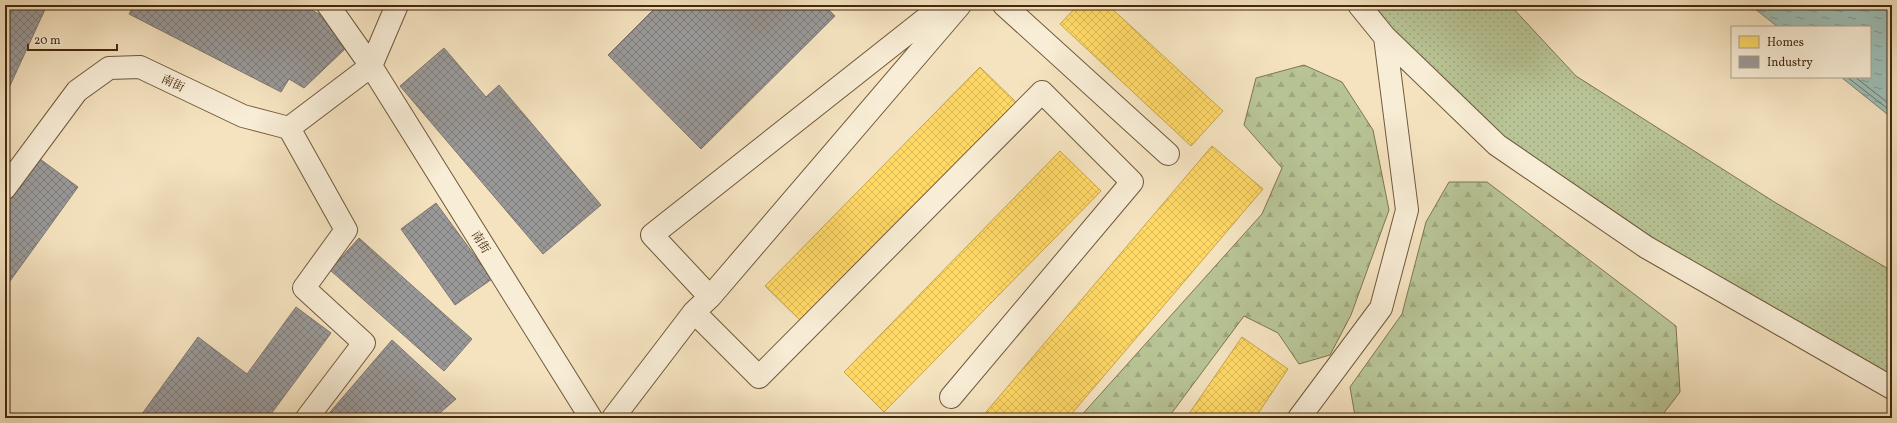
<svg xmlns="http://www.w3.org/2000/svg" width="1897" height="423" font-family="Vollkorn,'Noto Serif SC',serif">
<defs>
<pattern id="grass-dots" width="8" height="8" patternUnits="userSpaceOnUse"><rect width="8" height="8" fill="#b8c495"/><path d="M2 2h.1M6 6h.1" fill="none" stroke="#9fa87f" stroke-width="1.8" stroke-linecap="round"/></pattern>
<pattern id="forest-firs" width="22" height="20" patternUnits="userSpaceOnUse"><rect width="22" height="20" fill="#b8c495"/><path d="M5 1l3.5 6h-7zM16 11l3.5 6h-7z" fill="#9fa87f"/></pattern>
<pattern id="water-ripples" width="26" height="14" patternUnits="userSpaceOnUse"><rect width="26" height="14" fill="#9dbeb6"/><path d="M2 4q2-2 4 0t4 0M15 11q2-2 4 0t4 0" fill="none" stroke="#829a92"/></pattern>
<pattern id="homes-cross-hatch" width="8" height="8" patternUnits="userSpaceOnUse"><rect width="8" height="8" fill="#ffd966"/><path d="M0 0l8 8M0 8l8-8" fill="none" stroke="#dcba57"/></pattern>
<pattern id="industry-cross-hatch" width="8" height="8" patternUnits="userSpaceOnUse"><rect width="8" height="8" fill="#999"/><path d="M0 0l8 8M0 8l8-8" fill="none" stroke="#7e7d7b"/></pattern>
</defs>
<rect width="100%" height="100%" fill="#f5e3c0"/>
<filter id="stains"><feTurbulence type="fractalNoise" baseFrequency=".005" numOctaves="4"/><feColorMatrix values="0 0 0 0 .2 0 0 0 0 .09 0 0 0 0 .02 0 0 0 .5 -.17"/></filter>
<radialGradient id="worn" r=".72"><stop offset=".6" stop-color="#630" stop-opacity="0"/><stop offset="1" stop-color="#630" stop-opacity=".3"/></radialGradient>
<path fill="url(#grass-dots)" stroke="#7e7651" d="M1359 5H1510L1576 76 1776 203 1892 271V388L1497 145Z"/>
<path fill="url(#forest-firs)" stroke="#7e7651" d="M1304 65 1342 82 1373 130 1389 210 1351 315 1330 355 1299 364 1278 333 1244 316 1168 418H1079L1262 214 1282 168 1244 125 1256 78Z
M1449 182H1487L1676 326 1680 392 1660 418H1358L1355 416 1350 387 1402 314 1426 222Z"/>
<path fill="url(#water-ripples)" stroke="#798272" d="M1750 5H1892V118L1841 77H1870V27H1778Z"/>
<path fill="url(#homes-cross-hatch)" stroke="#c7a44b" d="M1078 5H1108L1223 111 1191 146 1060 24Z
M980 67 1021 107 806 326 765 286Z
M1212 146 1263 189 1068 418H981Z
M1060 151 1101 191 884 412 844 372Z
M1242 337 1288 369 1255 418H1186Z"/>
<path fill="url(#industry-cross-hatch)" stroke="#80776f" d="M5 5H47L8 90 5 89Z
M134 5H302L319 14 346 48 304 88 289 79 281 92 129 14Z
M658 5H824L835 16 701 149 608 55Z
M444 48 486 97 499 85 601 205 543 254 400 86Z
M40 159 78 187 5 288V208Z
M436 203 492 279 455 305 401 229Z
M359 238 472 339 444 371 330 270Z
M296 307 331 333 268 418H139L198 337 247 374Z
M392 340 456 399 434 418H325Z"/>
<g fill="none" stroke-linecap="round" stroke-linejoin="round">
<path stroke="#707462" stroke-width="1" d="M1847 77 1892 112
M1855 77 1892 106"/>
<g stroke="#70583a" stroke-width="24">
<path id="minor" d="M328 5 371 66
M1004 5 1168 154
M1359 5 1385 37 1497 145 1646 247 1892 388
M371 66 397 5
M289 128 346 230 304 288 364 343 307 418
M5 188 77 91 109 68 140 67 243 116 289 128 371 66 591 418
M710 297 960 5
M694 312 759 377 1042 92 1132 182 951 397
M613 418 694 312 710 297 652 235 943 5
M1299 418 1381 308 1407 210 1385 37"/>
</g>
<use href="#minor" stroke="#f8edd6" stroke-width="22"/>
</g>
<g text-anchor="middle" stroke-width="4" stroke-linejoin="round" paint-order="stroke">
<g font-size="12" fill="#44290d" stroke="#f8edd6">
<text transform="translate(173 83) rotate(25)" y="4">南街</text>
<text transform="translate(481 242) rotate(58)" y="4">南街</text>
</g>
</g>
<rect width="1897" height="423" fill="none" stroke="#f5e3c0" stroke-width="20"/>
<rect x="6" y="6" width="1885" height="411" fill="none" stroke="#44290d" stroke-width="2"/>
<rect x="10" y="10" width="1877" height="403" fill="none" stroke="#44290d"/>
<rect x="1731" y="26" width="140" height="52" fill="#f8edd6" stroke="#b09f86"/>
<rect x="1739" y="36" width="20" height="12" fill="#ffd966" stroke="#b09f86"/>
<text x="1767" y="46" font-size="12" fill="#44290d">Homes</text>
<rect x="1739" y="56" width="20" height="12" fill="#999999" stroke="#b09f86"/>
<text x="1767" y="66" font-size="12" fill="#44290d">Industry</text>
<path d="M28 44v6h89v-6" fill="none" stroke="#44290d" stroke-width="2"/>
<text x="34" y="44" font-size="12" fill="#44290d" stroke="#f8edd6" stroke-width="3" paint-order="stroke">20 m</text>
<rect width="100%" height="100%" filter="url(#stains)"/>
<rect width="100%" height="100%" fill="url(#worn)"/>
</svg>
